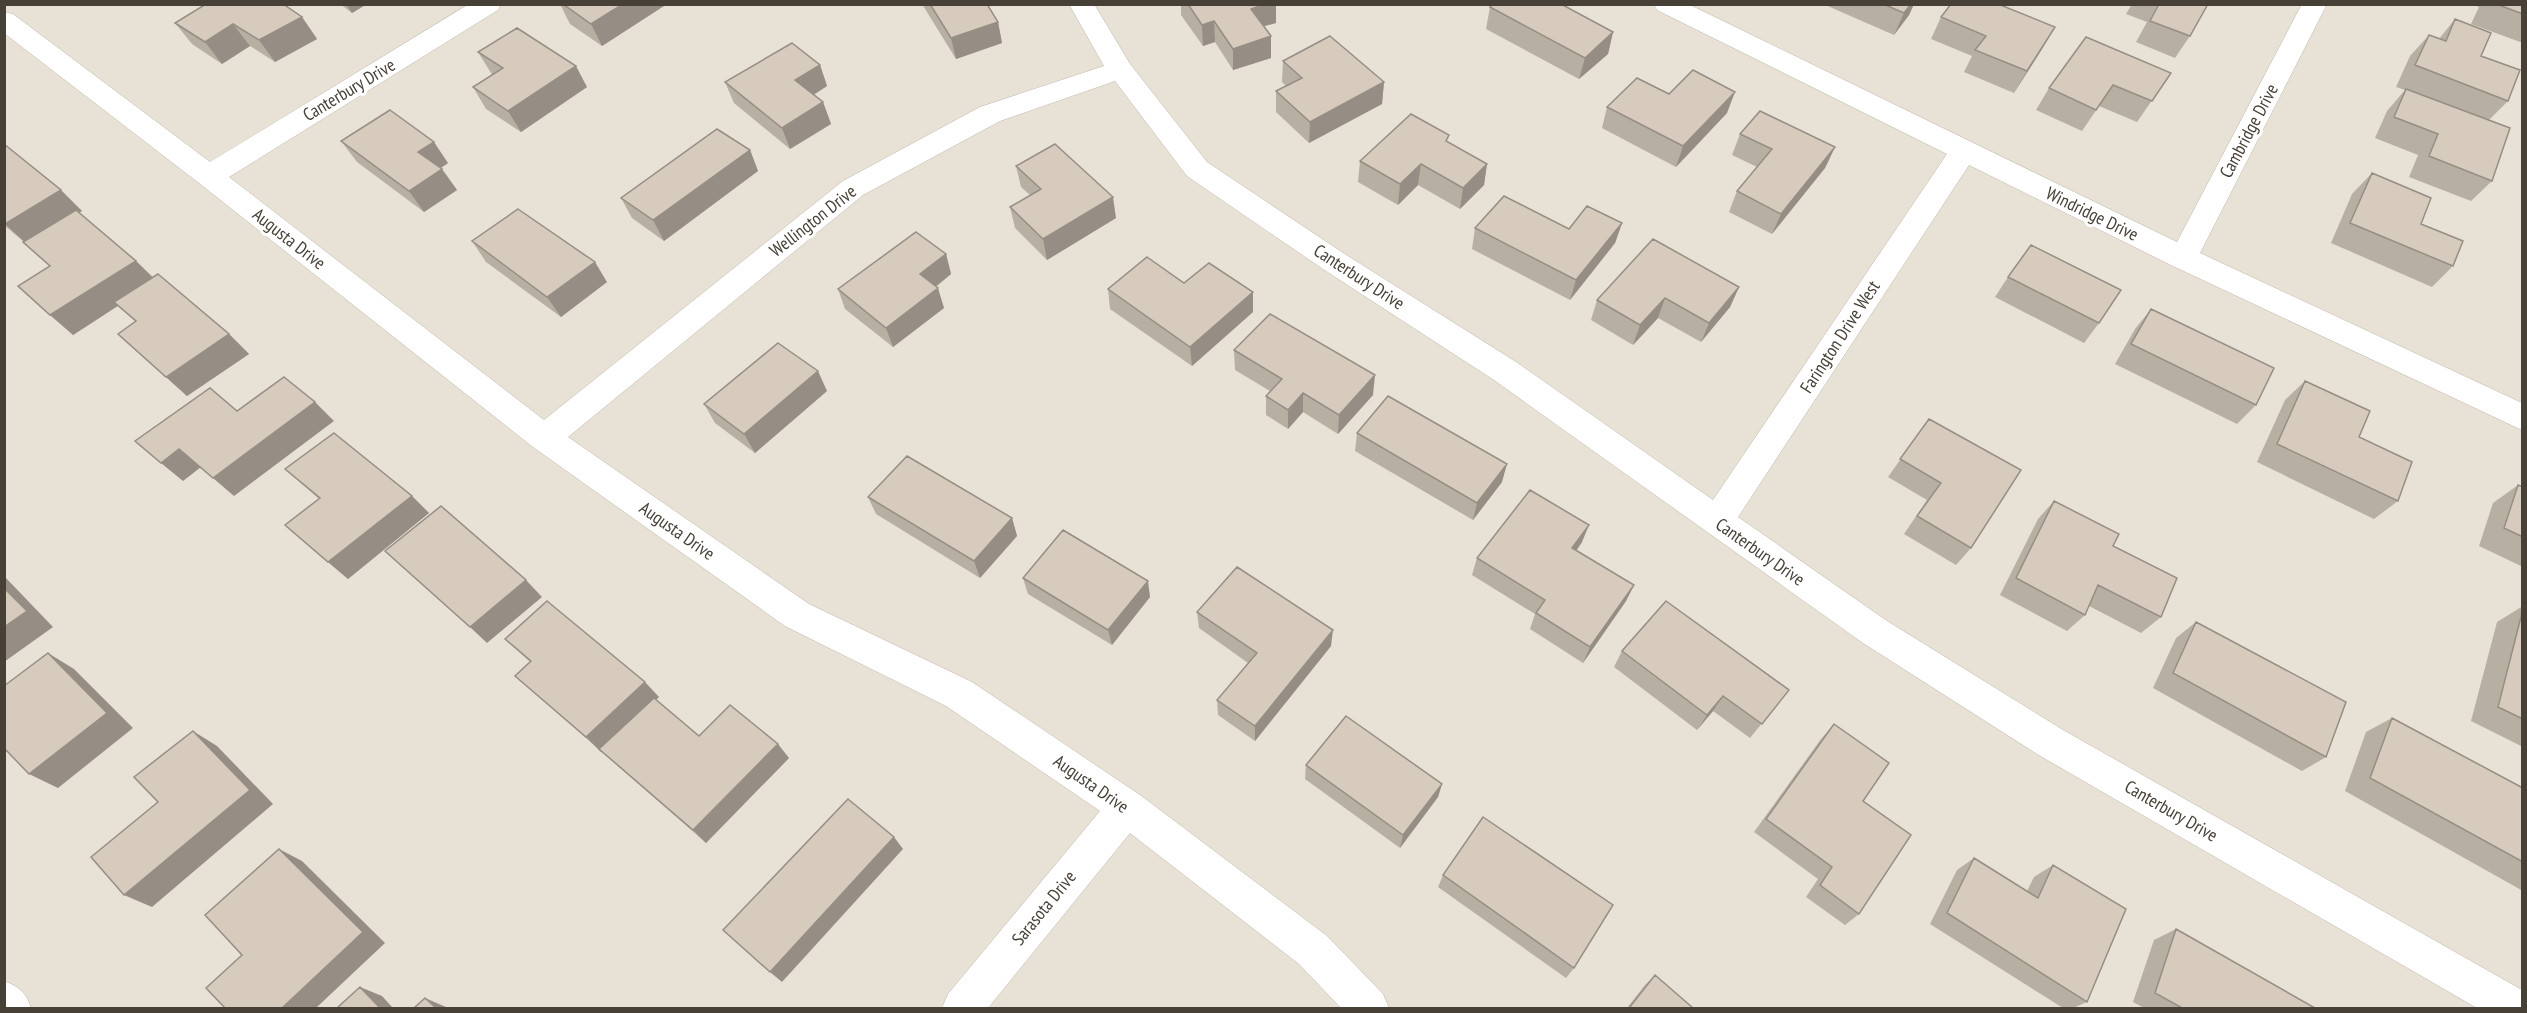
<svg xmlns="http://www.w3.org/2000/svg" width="2527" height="1013" font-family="'PT Sans Narrow',sans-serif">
<rect width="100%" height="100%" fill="#f4f0e7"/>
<path fill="#e8e1d5" d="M5 5H2522V1008H5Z"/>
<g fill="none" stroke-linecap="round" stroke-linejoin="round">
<g stroke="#c0b7aa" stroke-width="1">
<path id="minor" d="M469 4H501L498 10 229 177 544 420 843 181 980 107 1104 66 1069 4H1094L1130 64 1207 162 1343 253 1516 362 1713 500 1947 154 1657 10 1654 4H1688L2177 242 2302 4H2327L2200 253 2522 403V430L2173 266 1969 165 1738 517 1887 621 2063 730 2522 990V1008H2477L2037 754 1863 643 1494 380 1323 269 1187 176 1115 81 1000 121 863 195 568 437 809 604 972 682 1140 795 1327 936 1383 994 1389 1008H1341L1299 964 1130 833 988 1008H942L948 994 1100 811 946 706 785 626 533 447 199 183 4 33V12L13 14 210 162Z
M4 981C20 987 26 993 31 1008H4Z"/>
</g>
<use href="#minor" fill="#fff" fill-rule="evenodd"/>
</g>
<path fill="#b8afa3" d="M340 4H367L352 13Z
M560 4H667L602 46 570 24Z
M922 4H987L998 22 1002 43 956 59Z
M1181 4H1276V23L1264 26 1271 58 1233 70 1215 42 1203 46 1181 15Z
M1823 4H1914L1909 15 1894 35Z
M2132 4H2208L2190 36 2175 58 2136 42 2147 22 2126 14Z
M2471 4H2523V43L2471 24 2479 7Z
M1490 7 1613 32 1608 54 1579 79 1486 29Z
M302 17 317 39 275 62 250 46 222 64 192 44 175 23Z
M1941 17 2042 49 2014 93 1964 72 1972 56 1931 39Z
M2455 19 2481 56 2508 101 2489 120 2492 181 2471 201 2409 177 2418 155 2375 138 2387 111 2405 90 2396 87 2410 56 2429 35 2439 39Z
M478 52 587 87 521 132 486 109 473 87 493 75 491 73Z
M1283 61 1384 82 1382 104 1309 143 1276 112V91L1286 86 1282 82Z
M820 65 827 86 814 95 823 102 831 124 790 149 734 103 725 82Z
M2171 73 2137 122 2099 106 2082 131 2036 110 2049 88Z
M1607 107 1727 113 1676 167 1602 128Z
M1740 134 1835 147 1825 168 1772 234 1729 212 1737 191 1757 167 1732 155Z
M341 141 448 163 441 168 457 190 424 212 357 162Z
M1448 142 1487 164 1484 185 1460 209 1418 185 1398 205 1358 182 1360 161Z
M4 144 82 211 79 213 136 261 153 277 229 334 249 354 187 396 118 334 136 322 118 306 73 335 50 266 23 242H24L4 225Z
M750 150 758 171 664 241 632 218 621 198Z
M1016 166 1116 218 1047 260 1015 228 1010 207 1030 195 1021 187Z
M2372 173 2421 224 2453 266 2432 287 2331 243 2352 194Z
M1622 223 1615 243 1570 300 1472 249 1475 228 1569 229Z
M472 241 607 282 561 317 486 262Z
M946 254 951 274 936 287 944 308 893 347 845 309 838 289Z
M2008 277 2099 323 2084 343 1995 297Z
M1184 283 1253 312 1192 366 1110 309 1108 289Z
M1739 287 1730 307 1701 342 1658 318 1633 345 1591 320 1597 300Z
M2151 309 2256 405 2237 424 2115 364 2135 329Z
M1234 350 1373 395 1338 434 1303 412 1288 429 1266 415V396L1270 391 1235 370Z
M2305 381 2359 437 2398 501 2374 519 2257 462 2285 400Z
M827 391 755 453 715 423 704 404Z
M1929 419 1971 548 1956 565 1904 534 1927 500 1888 477Z
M1357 433 1502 482 1473 520 1355 451Z
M285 469 412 496 429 513 348 579 285 525 319 499Z
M2518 485 2523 487V567L2479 546 2493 503Z
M868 497 1012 518 1017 536 980 578 876 514Z
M2054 501 2113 546 2161 617 2141 633 2089 606 2085 615 2067 631 2000 595 2038 519Z
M1582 542 1577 550 1634 585 1626 601 1583 663 1530 629 1535 614 1472 575 1477 558Z
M1023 578 1150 597 1112 645 1028 594Z
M2523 606V747L2471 721 2497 622Z
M1197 612 1331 646 1255 741 1218 715 1217 700 1248 663 1199 628Z
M2196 622 2326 757 2302 771 2153 688 2176 638Z
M505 639 659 697 656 699 699 736 789 758 706 843 515 676 530 662Z
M1622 651 1789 690 1750 738 1713 711 1697 730 1614 667Z
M2392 718 2523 788V891L2345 791 2366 732Z
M1834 724 1859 914 1845 925 1806 897 1818 879 1754 832 1821 739Z
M1306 765 1442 784 1438 797 1400 848 1305 779Z
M1974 858 2027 891 2034 877 2053 865 2087 1002 2073 1008H2063L1930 924 1957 870Z
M1443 875 1574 968 1566 978 1438 887Z
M2176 929 2315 1008H2144L2133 1002 2154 940Z
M1655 975 1693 1008H1627L1645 985Z"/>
<path fill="#968e84" d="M346 4H367L352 13Z
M623 4H667L602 46 591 24Z
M1265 4H1276V23L1251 30V9Z
M1911 4H1914L1909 15 1894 35 1904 13Z
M302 17 317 39 275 62 259 40Z
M1214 21 1215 42 1203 46 1202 25Z
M998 22 1002 43 956 59 951 38Z
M233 24 250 46 222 64 205 42Z
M2055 27 2042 49 2014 93 2027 71Z
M1613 32 1608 54 1579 79 1585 58Z
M1271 36V58L1233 70V49Z
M820 65 827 86 803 101 795 80Z
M576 66 587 87 521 132 508 111Z
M1384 82 1382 104 1309 143 1310 122Z
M1735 92 1727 113 1676 167 1683 146Z
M823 102 831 124 790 149 782 128Z
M434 142 448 163 433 173 418 152Z
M1835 147 1825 168 1772 234 1781 214Z
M750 150 758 171 664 241 653 220Z
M1421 164 1418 185 1398 205 1400 184Z
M1487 164 1484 185 1460 209 1463 188Z
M442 169 457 190 424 212 409 191Z
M61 190 82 211 27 244 5 224Z
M1113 197 1116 218 1047 260 1043 239Z
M1622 223 1615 243 1570 300 1576 280Z
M946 254 951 274 926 294 920 274Z
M136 261 156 281 73 335 50 315Z
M595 262 607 282 561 317 547 297Z
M1739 287 1730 307 1701 342 1709 323Z
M938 288 944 308 893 347 886 328Z
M1253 292V312L1192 366 1190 347Z
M1665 298 1658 318 1633 345 1640 325Z
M229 334 249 354 187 396 166 377Z
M818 371 827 391 755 453 744 434Z
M1375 375 1373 395 1338 434 1339 415Z
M1303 393V412L1288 429V410Z
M315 402 334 421 234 496 213 478Z
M179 449 201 467 183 481 161 463Z
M1507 464 1502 482 1473 520 1477 503Z
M412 496 429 513 348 579 328 562Z
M1012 518 1017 536 980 578 974 561Z
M1589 525 1582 542 1566 565 1572 548Z
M4 576 53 627 4 662Z
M526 580 542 597 487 643 470 627Z
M1148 581 1150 597 1112 645 1108 630Z
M1634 585 1626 601 1583 663 1590 647Z
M1333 630 1331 646 1255 741V726Z
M48 653 74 669 133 728 58 788 29 774Z
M645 682 659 697 601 752 586 737Z
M1723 696 1713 711 1697 730 1707 715Z
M193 731 217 746 273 804 152 907 124 895Z
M778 744 789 758 706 843 693 830Z
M1442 784 1438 797 1400 848 1403 835Z
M894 837 903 849 782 982 770 972Z
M279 849 302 861 385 943 316 1008H282Z
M360 987 382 996 393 1008H380Z
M425 998 446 1007 448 1008H436Z"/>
<path fill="#d6cbbd" stroke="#968e84" stroke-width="1.5" d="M206 4H283L302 17 259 40 233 24 205 42 175 23Z
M563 4H623L591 24Z
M930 4H987L998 22 951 38Z
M1188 4H1265L1251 9 1271 36 1233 49 1214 21 1202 25Z
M1493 4H1561L1613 32 1585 58 1490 7Z
M1883 4H1911L1904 13Z
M1951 4H1998L2055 27 2027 71 1975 50 1986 36 1941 17Z
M2159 4H2208L2190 36 2150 21Z
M2496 4H2523V14Z
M2455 19 2491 33 2481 56 2520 70 2508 101 2415 65 2429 35 2446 41Z
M517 28 576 66 508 111 473 87 503 68 478 52Z
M1330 36 1384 82 1310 122 1276 91 1302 78 1283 61Z
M2086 37 2171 73 2152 101 2113 85 2096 110 2049 88Z
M792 43 820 65 795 80 823 102 782 128 725 82Z
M1693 70 1735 92 1683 146 1607 107 1637 78 1669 94Z
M2406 89 2510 128 2492 181 2429 156 2438 134 2394 117Z
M390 110 434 142 418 152 442 169 409 191 341 141Z
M1760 111 1835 147 1781 214 1737 191 1772 149 1740 134Z
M1411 114 1449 135 1446 141 1487 164 1463 188 1421 164 1400 184 1360 161Z
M717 129 750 150 653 220 621 198Z
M4 144 61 190 5 224H4Z
M1055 144 1113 197 1043 239 1010 207 1041 189 1016 166Z
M2372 173 2431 198 2421 224 2463 241 2453 266 2350 223Z
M1504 196 1569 229 1587 206 1622 223 1576 280 1475 228Z
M518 209 595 262 547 297 472 241Z
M76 210 136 261 50 315 18 286 50 266 23 242Z
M916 232 946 254 920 274 938 288 886 328 838 289Z
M1653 239 1739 287 1709 323 1665 298 1640 325 1597 300Z
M2031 245 2121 290 2099 323 2008 277Z
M1147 257 1184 283 1209 263 1253 292 1190 347 1108 289Z
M158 274 229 334 166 377 118 334 136 321 114 302Z
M2151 309 2274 368 2256 405 2131 344Z
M1270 314 1375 375 1339 415 1303 393 1288 410 1266 396 1282 379 1234 350Z
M778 343 818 371 744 434 704 404Z
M284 377 315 402 213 478 179 449 161 463 135 441 210 388 237 411Z
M2305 381 2370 411 2359 437 2412 462 2398 501 2277 444Z
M1388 396 1507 464 1477 503 1357 433Z
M1929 419 2021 470 1971 548 1917 516 1941 483 1900 459Z
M334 433 412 496 328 562 285 525 320 498 285 469Z
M907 456 1012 518 974 561 868 497Z
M2518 485 2523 487V537L2504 528Z
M1530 490 1589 525 1572 548 1634 585 1590 647 1536 613 1545 600 1477 558Z
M2054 501 2119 534 2113 546 2177 578 2161 617 2098 585 2085 615 2016 578Z
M441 506 526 580 470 627 385 551Z
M1063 530 1148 581 1108 630 1023 578Z
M1237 567 1333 630 1255 726 1217 700 1257 653 1197 612Z
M4 588 27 611 4 627Z
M547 601 645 682 586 737 515 676 531 661 505 639Z
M1666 601 1789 690 1762 724 1723 696 1707 715 1622 651Z
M2523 609V719L2498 707Z
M2196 622 2346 702 2326 757 2173 673Z
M48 653 107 713 29 774 4 748V686Z
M654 698 699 736 730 705 778 744 693 830 599 749Z
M1346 716 1442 784 1403 835 1306 765Z
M2392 718 2523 788V862L2370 778Z
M1834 724 1889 763 1863 801 1911 835 1859 914 1820 885 1832 867 1766 819Z
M193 731 250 790 124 895 91 857 158 802 134 777Z
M848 799 894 837 770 972 723 930Z
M1483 817 1613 905 1574 968 1443 875Z
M279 849 363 932 282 1008H225L206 988 242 955 205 915Z
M1974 858 2038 898 2053 865 2126 909 2087 1002 1947 913Z
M2176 929 2315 1008H2182L2155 993Z
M1655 975 1693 1008H1629Z
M360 987 380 1008H337Z
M425 998 436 1008H414Z"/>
<g text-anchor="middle" stroke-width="6" stroke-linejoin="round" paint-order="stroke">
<g font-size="18" fill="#474036" stroke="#fff">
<text transform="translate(349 90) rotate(-31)" y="6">Canterbury Drive</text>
<text transform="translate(2249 131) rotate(-62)" y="6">Cambridge Drive</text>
<text transform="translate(2092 214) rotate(26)" y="6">Windridge Drive</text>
<text transform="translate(813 221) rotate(-38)" y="6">Wellington Drive</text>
<text transform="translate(289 239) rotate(38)" y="6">Augusta Drive</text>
<text transform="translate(1359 277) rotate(33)" y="6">Canterbury Drive</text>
<text transform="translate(1840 337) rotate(-57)" y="6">Farington Drive West</text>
<text transform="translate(677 531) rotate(35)" y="6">Augusta Drive</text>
<text transform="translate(1760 552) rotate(35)" y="6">Canterbury Drive</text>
<text transform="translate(1091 784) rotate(35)" y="6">Augusta Drive</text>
<text transform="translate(2171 811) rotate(30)" y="6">Canterbury Drive</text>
<text transform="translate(1044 908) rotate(-51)" y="6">Sarasota Drive</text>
</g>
</g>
<rect width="2527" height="1013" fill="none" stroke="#474036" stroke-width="12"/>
</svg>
